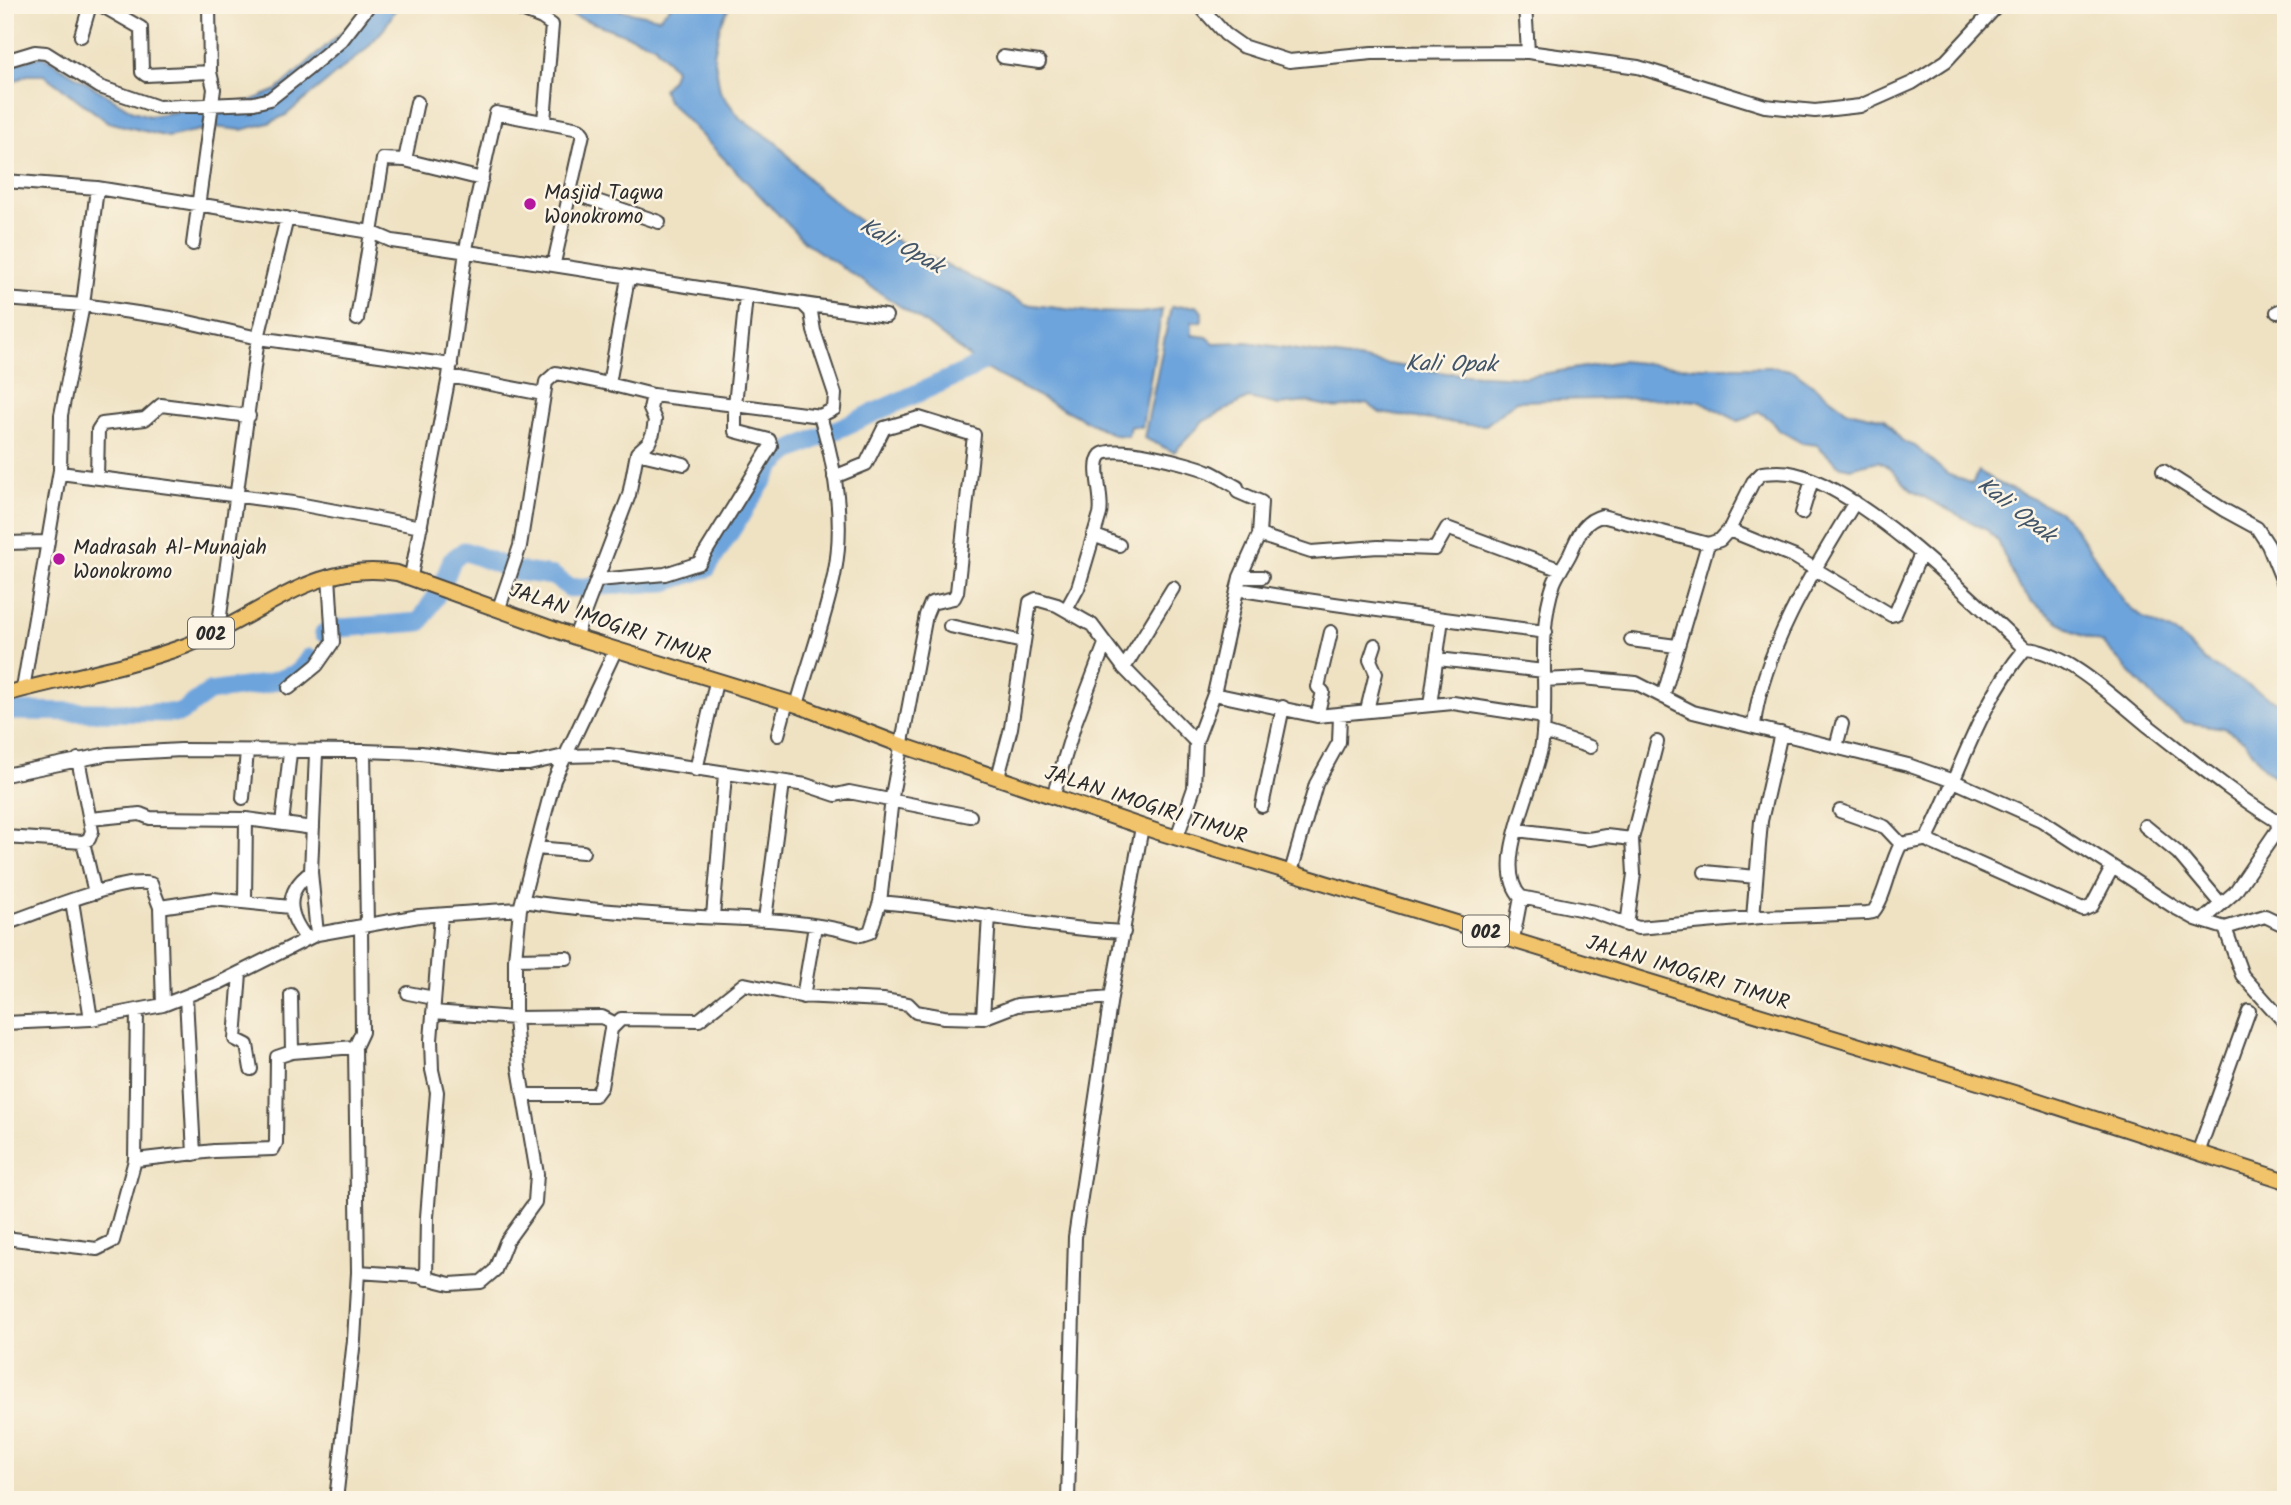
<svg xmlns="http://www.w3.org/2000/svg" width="2291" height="1505" font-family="Kalam,sans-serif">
<rect width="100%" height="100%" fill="#fcf5e5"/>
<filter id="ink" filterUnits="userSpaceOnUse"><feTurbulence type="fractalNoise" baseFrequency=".0143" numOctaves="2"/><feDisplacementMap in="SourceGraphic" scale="14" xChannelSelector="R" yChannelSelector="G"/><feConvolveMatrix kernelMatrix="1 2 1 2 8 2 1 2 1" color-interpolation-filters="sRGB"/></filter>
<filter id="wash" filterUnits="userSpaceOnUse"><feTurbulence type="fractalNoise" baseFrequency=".00686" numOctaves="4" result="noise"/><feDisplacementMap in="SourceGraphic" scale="28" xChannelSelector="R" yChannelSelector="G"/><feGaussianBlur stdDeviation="1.57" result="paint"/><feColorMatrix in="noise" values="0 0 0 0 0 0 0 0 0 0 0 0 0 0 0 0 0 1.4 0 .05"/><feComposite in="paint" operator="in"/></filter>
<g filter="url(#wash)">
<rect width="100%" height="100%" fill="#efe2c3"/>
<path fill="#6da4dc" stroke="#4c6884" stroke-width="2" d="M372 5H398L384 29 365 50 286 115 269 123 241 130 214 127 168 137 108 122 44 75H27L5 86V66L43 56 133 111 149 116 250 101 277 90Z
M544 5H596L659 18 672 5H730L720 26 714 55 720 91 740 118 777 143 814 185 863 224 1025 304 1090 312 1140 313 1162 310 1142 427 1130 426 1128 436 1114 435 985 369 925 323 806 243 666 99 663 89 672 79 675 69 654 45Z
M1197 306 1202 312V321L1192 322V335L1207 337 1214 343 1247 342 1446 373 1523 377 1621 361 1682 367H1774L1794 371 1848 411 1884 419 1903 442 1915 446 1947 474 1972 484 1979 471 1994 481 2059 511 2073 525 2125 603 2143 618 2179 635 2205 661 2286 707V785L2264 768 2245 741 2224 728 2185 722 2164 708 2102 643 2073 632 2032 602 2018 586 1998 541 1987 530 1912 491C1896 477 1899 472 1878 461L1850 468 1838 465 1817 445 1802 443 1777 429 1771 420 1758 411 1748 418 1738 421 1700 401 1641 398 1516 401 1486 425H1469L1380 413 1367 403 1337 408 1308 402 1279 405 1248 398 1204 421 1174 452 1144 438 1171 307Z"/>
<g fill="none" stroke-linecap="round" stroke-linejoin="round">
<path stroke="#6da4dc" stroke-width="19" d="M516 571 553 576 570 588 666 582 707 568 773 465 789 451 969 370 1001 349
M444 581 452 560 464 551 509 568
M324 633 340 628 420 622 437 594
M5 711 180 713 209 692 265 684 298 673 309 658"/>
</g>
</g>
<g filter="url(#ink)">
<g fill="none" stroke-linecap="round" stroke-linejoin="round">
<g stroke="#484642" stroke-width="16">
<path id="minor" d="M101 5 141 28 142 72 146 75 210 72
M509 5 542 18 552 25 544 121
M1199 5 1225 34 1242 46 1289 61 1372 53 1528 52 1638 67 1765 106 1815 111 1860 106 1912 83 1946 61 1998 5
M1525 5 1528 52
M81 36 90 5
M1003 57 1039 62
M5 61 35 52 46 53 100 87 158 107 254 103 270 99 308 69 341 41 369 5
M405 160 417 102
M5 181 97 188 371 232 392 241C557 264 721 293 886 316
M570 192 659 222
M193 244 214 89 210 72 209 5
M746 296 735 405 820 416 834 409 835 394 814 331 811 312 803 304
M5 299 83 305 171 318 258 338 451 365
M2277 312 2286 308
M357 319 383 159 405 160 482 179
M449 376 543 394
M637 453 684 464
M2163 471 2224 510 2257 528 2268 545 2286 589
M60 473 293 503 421 527
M97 478 98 430 102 424 145 419 161 405 249 416
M1802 513 1812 480
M1729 530 1753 482 1762 473C1773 472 1784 471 1795 474 1863 490 1972 599 2025 649
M1093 535 1119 545
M1259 535 1311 552 1378 547 1435 549 1447 528 1561 570
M5 543 48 542
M411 576 449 376 467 244 496 113 579 129 583 134 554 263
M1240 577H1262
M598 580 665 574 699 563 771 446 769 440 735 431V405L653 395 609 384
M1237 589C1339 606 1443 619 1546 632
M499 608 520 546 546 382 556 373 609 384 628 278
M1066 610 1078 588 1100 514C1104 498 1091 466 1101 455 1113 443 1192 464 1208 471 1218 475 1227 482 1237 487L1238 492 1261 502 1259 535 1240 577 1214 694 1196 742 1194 788 1177 837
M950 626 1023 642
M218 630 258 338 287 218
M575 637 629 495 637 453 649 442 653 433 655 420 650 409 653 395
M1631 640 1676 646
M1438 659 1544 671
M1124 668 1173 588
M1544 680 1583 678 1636 683 1693 712 1908 765 1956 782 2041 820 2174 907 2196 919 2225 928 2242 975 2286 1024
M289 688 317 665 333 642 329 576
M23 689 60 470 61 415 83 305 97 188
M1214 694 1317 716 1453 703 1544 717
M1663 697 1708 544
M797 705C809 662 825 619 834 576 845 524 835 465 820 416
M1430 705 1442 619
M1367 710 1376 673 1370 660 1375 645
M1317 716 1323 692 1318 687 1331 632
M1754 726C1761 653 1817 564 1855 502
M1543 732 1590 747
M778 735 787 702
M1836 747 1842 724
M364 751 367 924
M316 753 311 872 317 934
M78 759 92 831 89 839 83 842 95 893
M696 770 716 682
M5 775 108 754 181 750 364 751 421 753 500 764H529L564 756 609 755 806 785 836 795 849 792 970 816
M998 777 1011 728 1030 602 1036 599 1057 605 1092 625 1124 668 1196 742
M1053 797 1075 723 1105 644
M243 798 247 751
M1262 806 1283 707
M1840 811 1885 827 1901 844
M90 819 140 814 150 818 246 819 313 828
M282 824 290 753
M2145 826 2178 853 2220 903
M1517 830 1589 839 1606 836 1632 839 1634 874 1627 925
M5 837 83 842
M1632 839 1657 742
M536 848 583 852
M2112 868 2092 906 2083 910 1930 842 1929 834C1961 771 1979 704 2025 649 2065 650 2117 701 2147 725 2190 758 2231 793 2277 821L2278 829 2235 892 2202 921
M1291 872 1316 784 1339 742 1340 716
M1705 872 1756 877
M1521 897C1490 865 1537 783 1542 743 1549 691 1536 634 1554 583 1558 573 1565 564 1570 554 1578 537 1582 521 1602 516L1708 544 1720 540 1729 530 1795 557 1891 615 1895 614 1920 556
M245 900 246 819
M72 901 91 1019
M523 901C581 910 641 914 700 917 754 919 809 920 861 935L870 932 880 902 893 790 926 615 931 603 954 598 957 592 974 435 919 418 884 428 866 464 834 477
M880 902C962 909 1041 928 1124 932
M160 907 213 899 290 907
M713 916 725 775
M1753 918 1761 821 1781 733
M765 919 783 783
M5 924C34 914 126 876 151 884L160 907 163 1005
M2225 928 2265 916 2286 926
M307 939C287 914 284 892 311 872
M1513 939 1521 897 1594 912 1638 928 1761 917 1867 913 1873 912C1886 896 1889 865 1901 844L1929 839
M515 959 567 958
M240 973 235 1039 247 1045 251 1069
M408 993 434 998
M291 995 292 1052
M186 997 194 1154
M803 997 815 926
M433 1012 515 1018 602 1017 614 1023
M983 1018 989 915
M5 1023 91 1019 137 1010
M526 1095H595L601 1087 611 1029 621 1019 699 1020 744 984 800 996 883 1000 908 1004 916 1012 944 1017 983 1018 1017 1005 1111 997
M2198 1153 2249 1011
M135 1160 214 1151 273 1149 276 1143 277 1057 292 1052 355 1047
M5 1238 97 1249 113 1241 135 1160 137 1010 163 1005 219 983 317 934 419 916 520 909
M358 1272 355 1047 362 1032 361 926
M426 1279 427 1217 437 1092 432 1070 431 1040 441 915
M336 1500 354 1340 358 1272 418 1276 450 1284 481 1282 495 1270 506 1242 535 1202 537 1174 519 1068 515 1018V959L520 909 554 780 616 649
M1068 1500 1075 1237 1111 997 1142 827"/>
</g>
<g stroke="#484642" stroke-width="18">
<path id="major" d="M5 694C65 678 127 667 185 646 260 618 312 559 397 573L575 637 797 705 901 745 1158 832 2024 1096 2286 1181"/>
</g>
<use href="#minor" stroke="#fff" stroke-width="12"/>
<use href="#major" stroke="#f1c36a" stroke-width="14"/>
</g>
</g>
<g fill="#b5179e" stroke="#fcf5e5" stroke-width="2.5">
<circle cx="530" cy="204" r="7"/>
<circle cx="59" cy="559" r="7"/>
</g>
<g text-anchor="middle" stroke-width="5" stroke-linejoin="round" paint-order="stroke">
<g fill="#fcf5e5" stroke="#6a6863" stroke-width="2">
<rect x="188" y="617.5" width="46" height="31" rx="5"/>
<rect x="1463" y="915.5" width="46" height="31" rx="5"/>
</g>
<g font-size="19" font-weight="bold" fill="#2b2b2b">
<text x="211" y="640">002</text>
<text x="1486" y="938">002</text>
</g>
<g font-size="21" fill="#2b2b2b" stroke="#fcf5e5" text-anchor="start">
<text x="544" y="199">Masjid Taqwa<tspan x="544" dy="24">Wonokromo</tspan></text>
<text x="73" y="554">Madrasah Al-Munajah<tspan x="73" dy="24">Wonokromo</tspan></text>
</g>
<g font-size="21" fill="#2b2b2b" stroke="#fcf5e5">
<text transform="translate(610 623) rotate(19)" y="7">JALAN IMOGIRI TIMUR</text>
<text transform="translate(1146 804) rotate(18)" y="7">JALAN IMOGIRI TIMUR</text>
<text transform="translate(1688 972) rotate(17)" y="7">JALAN IMOGIRI TIMUR</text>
</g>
<g font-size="23" font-style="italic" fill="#425569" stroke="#fcf5e5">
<text transform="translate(902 245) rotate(29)" y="8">Kali Opak</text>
<text transform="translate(1451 363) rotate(1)" y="8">Kali Opak</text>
<text transform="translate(2017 509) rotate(38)" y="8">Kali Opak</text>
</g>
</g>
<rect width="2291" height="1505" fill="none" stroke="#fcf5e5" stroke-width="28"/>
</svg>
